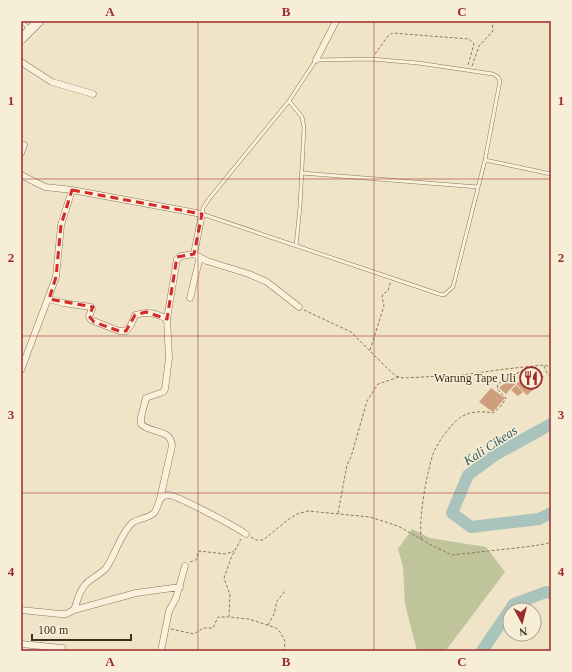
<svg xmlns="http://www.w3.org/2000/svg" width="572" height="672" font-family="'Times New Roman',serif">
<rect width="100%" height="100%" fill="#f0e4c8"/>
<path fill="#bfc49a" d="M412 529 430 538 486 547 505 572 447 649 443 651H417L405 604 403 567 398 549Z"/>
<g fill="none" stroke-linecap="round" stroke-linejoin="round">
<path stroke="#a9c4bc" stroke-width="12" d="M551 424 495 455 468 475 452 513 471 527 539 519 551 513
M482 651 514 604 546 592 551 593"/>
</g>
<path fill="#cf9f7d" d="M535 369 544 377 539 382 533 375 537 380 532 384 525 376Z
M512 377 517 382 506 394 499 388Z
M524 377 534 389 527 395 516 384Z
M516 385 523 392 518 396 511 390Z
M491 388 505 398 493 412 479 402Z"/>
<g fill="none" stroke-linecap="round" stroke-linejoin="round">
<g stroke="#8d765c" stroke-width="4">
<path id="service" d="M22 21 29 29
M371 59 418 63 493 74 498 77 500 81 485 160 453 287 444 295 439 294 202 214 203 208 209 199 289 101 316 60Z
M289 101 302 117 304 127 300 207 296 246
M485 160 551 174
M301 173 478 187"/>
</g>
<g stroke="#8d765c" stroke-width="7">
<path id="minor" d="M316 60 336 21
M21 62 52 82 93 94
M21 153 24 145
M21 175 45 187 72 190 202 214 194 254 181 256 177 259 167 319 169 358 165 389 163 392 146 398 141 417V424C151 434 171 428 172 446L160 499
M194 254 207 261 249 274 267 282 299 307
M190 298 200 257
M49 299 63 303 91 307 92 309 89 316 91 320 119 331H126L131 325 135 315C148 311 155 313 167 319
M21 370 56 277 61 225 72 190
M21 610 60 614H66L74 610C78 599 80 588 89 581 94 577 102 573 106 568 116 554 119 536 132 523 138 518 148 519 154 513 159 508 157 496 168 495 177 495 236 527 246 534
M74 610 136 593 180 587
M21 644 62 648
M161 651 169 611 176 598 185 566"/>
</g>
<g stroke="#6f573f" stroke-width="10">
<path id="secondary" d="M21 39 39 21"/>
</g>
<path stroke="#8d765c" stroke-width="1" stroke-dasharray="3 2" stroke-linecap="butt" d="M375 54 388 36 392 33 469 39 474 44 468 65
M472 66 479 46 493 31 492 21
M304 310 351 332 387 368 396 376 403 378 462 375 505 369 544 365 551 367
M370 350 384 306 382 297 383 294 388 291 390 283
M544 366 547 373 551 377
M338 513 347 465 351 457 367 401 378 384 399 377
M251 537 256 540H263L289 519 297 514 308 511 370 517 398 526 433 546 452 555 525 547 545 544 551 542
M241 539 231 558 224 578 230 595 229 617 249 619 276 628 280 632 285 641 284 651
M421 539C419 515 426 477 433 454 436 445 452 422 461 417 471 411 482 411 493 413L501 406 506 398 497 389 498 384 509 377 530 367
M190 562 196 560 199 551 225 554 234 551
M268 625 274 614 277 601 286 590
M171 629 194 634 203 628H213L218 617H228"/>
<use href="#service" stroke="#faf1dc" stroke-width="3"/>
<use href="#minor" stroke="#faf1dc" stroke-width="6"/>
<use href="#secondary" stroke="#faf1dc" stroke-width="9"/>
</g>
<path fill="none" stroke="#d62828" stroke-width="3" stroke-dasharray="8 5" stroke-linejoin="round" d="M72 190 202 214 194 254 177 257 167 319 146 312 135 315 126 331H119L94 322 89 316 93 307 49 299 56 277 61 225Z"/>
<path fill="none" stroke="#9e2a2b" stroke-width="1" stroke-opacity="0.55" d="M198 21V651M374 21V651M21 179H551M21 336H551M21 493H551"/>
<defs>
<g id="restaurant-ring" transform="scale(1.15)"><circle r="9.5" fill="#f7eed8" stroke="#9e2a2b" stroke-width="1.5"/><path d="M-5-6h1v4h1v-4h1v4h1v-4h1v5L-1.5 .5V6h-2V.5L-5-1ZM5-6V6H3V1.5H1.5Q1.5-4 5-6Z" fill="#9e2a2b"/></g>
</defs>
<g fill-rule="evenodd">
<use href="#restaurant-ring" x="531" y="378"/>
</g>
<g text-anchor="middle" stroke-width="3" stroke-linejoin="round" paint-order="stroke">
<g font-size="12" fill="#3d2e20" stroke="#f7eed8" text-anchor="end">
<text x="516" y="382">Warung Tape Uli</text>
</g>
<g font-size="13" font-style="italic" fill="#2f5d5a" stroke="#f7eed8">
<text transform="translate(490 445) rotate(-33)" y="5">Kali Cikeas</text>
</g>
</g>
<rect width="572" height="672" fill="none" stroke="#f7eed8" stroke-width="44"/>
<g transform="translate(522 622) rotate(173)"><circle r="19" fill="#f7eed8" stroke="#ada18e"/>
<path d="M0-3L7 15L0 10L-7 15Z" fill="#9e2a2b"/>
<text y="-6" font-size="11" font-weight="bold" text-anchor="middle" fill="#3d2e20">N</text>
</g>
<path d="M32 634v6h99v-6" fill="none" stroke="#3d2e20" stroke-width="2"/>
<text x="38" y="634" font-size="12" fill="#3d2e20" stroke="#f7eed8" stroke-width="3" paint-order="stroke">100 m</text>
<rect x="22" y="22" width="528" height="628" fill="none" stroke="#9e2a2b" stroke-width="1.5"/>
<g font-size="13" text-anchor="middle" font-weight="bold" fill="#9e2a2b">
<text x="110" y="16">A</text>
<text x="286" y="16">B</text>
<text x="462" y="16">C</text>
<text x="11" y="105">1</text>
<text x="561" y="105">1</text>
<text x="11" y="262">2</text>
<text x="561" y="262">2</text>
<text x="11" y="419">3</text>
<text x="561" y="419">3</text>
<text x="11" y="576">4</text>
<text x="561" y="576">4</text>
<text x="110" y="666">A</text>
<text x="286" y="666">B</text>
<text x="462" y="666">C</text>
</g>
</svg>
